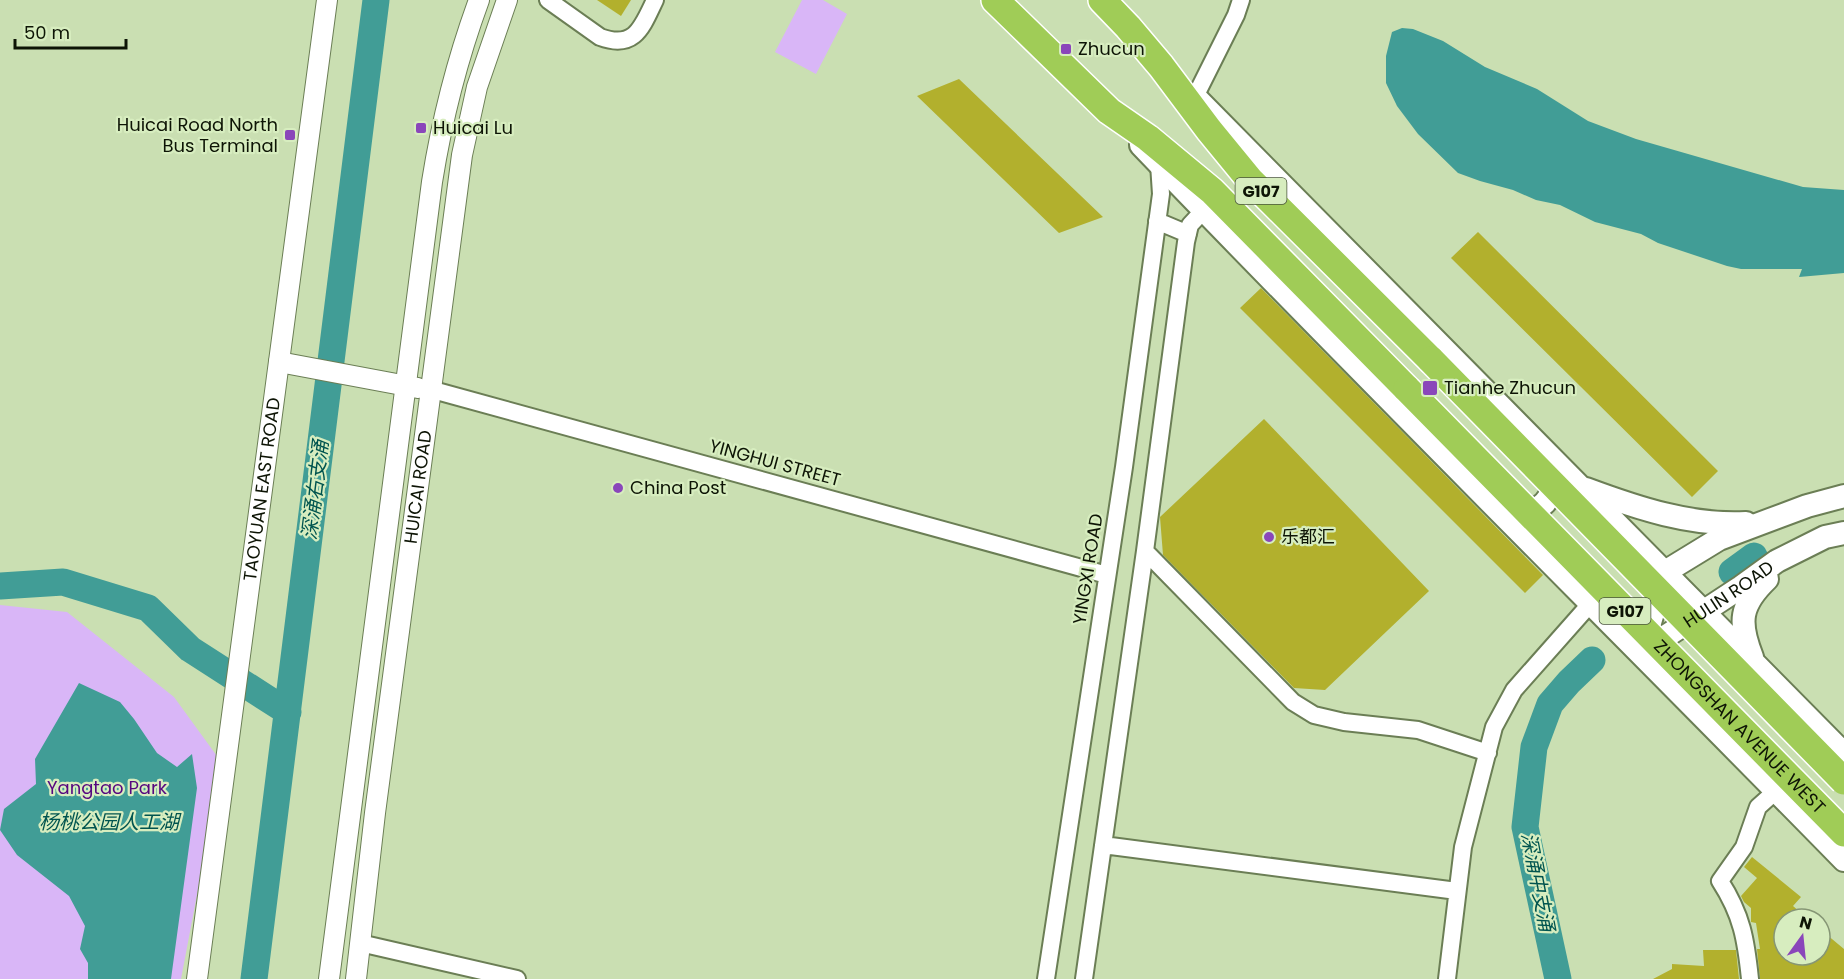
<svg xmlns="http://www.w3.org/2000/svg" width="1844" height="979" font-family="Poppins,'Noto Sans SC',sans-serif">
<rect width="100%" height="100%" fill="#cadfb2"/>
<path fill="#d9b6f7" d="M802 0H823L847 14 816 74 775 52Z
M0 605 67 612 174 697 222 763 181 979H0Z"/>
<path fill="#419d96" d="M1402 28 1413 29 1443 41 1485 67 1537 89 1588 121 1636 139 1803 187 1844 190V273L1799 277 1802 269H1741L1727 266 1658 243 1641 234 1595 222 1560 205 1536 200 1513 190 1480 181 1458 173 1418 134 1397 106 1386 83V56L1392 32Z
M79 683 120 702 134 719 157 753 177 767 192 754 197 788 171 979H88V963L80 949 85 926 69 896 17 855 0 830 4 809 36 784 35 759Z"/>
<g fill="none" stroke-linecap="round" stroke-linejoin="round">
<path stroke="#419d96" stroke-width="27" d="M1732 572 1754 556
M0 586 63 582 148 608 190 649 288 712
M254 979 376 0
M1558 979 1525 827 1534 747 1550 704 1569 682 1592 660"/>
</g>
<path fill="#b2b02d" d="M597 0H631L621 16Z
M959 79 1103 217 1059 233 917 96Z
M1478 232 1718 471 1692 497 1451 258Z
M1261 288 1543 575 1525 593 1240 308Z
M1264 419 1429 591 1325 690 1294 688 1163 555 1160 517Z
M1752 857 1801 897 1793 906 1808 919H1784V955H1820V929L1844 949V979H1760L1757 949H1760L1756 923 1751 922V908L1744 902 1741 896 1757 878 1744 867Z
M1703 950H1736L1739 979H1653L1672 969V964L1704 966Z"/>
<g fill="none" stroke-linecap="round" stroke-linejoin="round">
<g stroke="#6b7e55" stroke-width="20">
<path id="minor" d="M548 0 600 37C635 50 642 27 655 0
M1195 97 1236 15 1241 0
M1157 221 1188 234
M433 390 1107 575
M1145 551 1293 702 1314 715 1344 722 1418 730 1488 753
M1103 845 1457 891
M360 943 517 979
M1046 979 1124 467 1161 194 1159 164
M1084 979 1145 551 1186 242 1190 225 1203 211
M1447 979 1463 847 1494 727 1514 690 1591 603
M1750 979C1746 940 1742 915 1720 881L1744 847 1758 807 1777 790"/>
</g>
<g stroke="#6b7e55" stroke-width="22">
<g id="tertiary">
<path d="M279 362 418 388"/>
<path id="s1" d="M197 979 327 0"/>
<path d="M329 979 432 182C442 119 457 60 479 0"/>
<path id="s2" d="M356 979 375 813 462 155 477 87 507 0"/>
</g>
</g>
<g stroke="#6b7e55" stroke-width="26">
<g id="secondary">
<path d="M1198 100 1844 754"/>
<path d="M1141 145C1372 386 1610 621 1844 860"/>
<path d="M1586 489C1637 508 1691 526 1746 523"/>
<path d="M1512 510C1542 516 1556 498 1553 469"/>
<path d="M1643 646 1665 572 1719 539 1807 506 1844 496"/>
<path id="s3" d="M1642 652 1741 587 1777 561 1825 537 1844 533"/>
<path d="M1752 657C1738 622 1740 605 1767 579"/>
</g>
</g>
<g stroke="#fff" stroke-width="30">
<path id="trunk" d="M995 0 1109 111 1148 138 1212 191 1407 389
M1102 0 1128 27 1161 66 1209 130 1250 180 1431 360"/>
</g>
<use href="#minor" stroke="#fff" stroke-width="16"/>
<use href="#tertiary" stroke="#fff" stroke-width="20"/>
<use href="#secondary" stroke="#fff" stroke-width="22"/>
<use href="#trunk" stroke="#a0cc57" stroke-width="27"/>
<g stroke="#fff" stroke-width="30" stroke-linecap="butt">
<g id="trunk-bridge">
<path d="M1431 360 1844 781"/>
<path id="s4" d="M1407 389 1844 833"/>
</g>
</g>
<use href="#trunk-bridge" stroke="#a0cc57" stroke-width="27"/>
</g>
<g fill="#8a46ba" stroke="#d7edbf" stroke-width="2">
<rect x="1060" y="43" width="12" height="12" rx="3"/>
<rect x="415" y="122" width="12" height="12" rx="3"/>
<rect x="284" y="129" width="12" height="12" rx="3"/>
<rect x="1422" y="380" width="16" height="16" rx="3"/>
<circle cx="618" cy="488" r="6"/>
<circle cx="1269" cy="537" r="6"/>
</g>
<g text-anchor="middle" stroke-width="4.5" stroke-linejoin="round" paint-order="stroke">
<g fill="#d7edbf" stroke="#4a553d" stroke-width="1.5">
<rect x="1235.5" y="178" width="51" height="26" rx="4.5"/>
<rect x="1599.5" y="598" width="51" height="26" rx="4.5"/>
</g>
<g font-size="16" font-weight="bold" fill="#0d1405">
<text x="1261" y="197">G107</text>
<text x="1625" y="617">G107</text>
</g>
<g font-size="18" fill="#0d1405" stroke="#d7edbf" text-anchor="start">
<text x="1078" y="55">Zhucun</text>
<text x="278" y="131" text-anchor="end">Huicai Road North<tspan x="278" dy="21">Bus Terminal</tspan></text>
<text x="433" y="134">Huicai Lu</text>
<text x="1444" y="394">Tianhe Zhucun</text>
<text x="630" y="494">China Post</text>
<text x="1281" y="543">乐都汇</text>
</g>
<g font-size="18" fill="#0d1405" stroke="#d7edbf">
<text transform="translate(775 463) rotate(15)" y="6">YINGHUI STREET</text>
<text dy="6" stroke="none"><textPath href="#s2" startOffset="496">HUICAI ROAD</textPath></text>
<text dy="6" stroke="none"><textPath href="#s1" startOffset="494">TAOYUAN EAST ROAD</textPath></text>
<text transform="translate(1088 569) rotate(-81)" y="6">YINGXI ROAD</text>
<text dy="6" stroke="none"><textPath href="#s3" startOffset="104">HULIN ROAD</textPath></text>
<text dy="6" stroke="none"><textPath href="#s4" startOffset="474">ZHONGSHAN AVENUE WEST</textPath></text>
</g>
<g font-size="18" fill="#56077f" stroke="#d7edbf">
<text x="107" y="794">Yangtao Park</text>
</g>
<g font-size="20" font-style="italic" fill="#00544f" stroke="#d7edbf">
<text transform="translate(315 490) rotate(-83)" y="7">深涌右支涌</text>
<text x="109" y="829">杨桃公园人工湖</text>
<text transform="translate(1538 882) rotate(79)" y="7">深涌中支涌</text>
</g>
</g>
<g transform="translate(1802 937) rotate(15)"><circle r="28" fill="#d7edbf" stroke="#869675" stroke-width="1.5"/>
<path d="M0-4.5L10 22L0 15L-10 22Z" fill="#8a46ba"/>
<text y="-9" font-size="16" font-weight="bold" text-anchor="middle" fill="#0d1405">N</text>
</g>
<path d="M15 39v9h111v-9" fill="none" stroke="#0d1405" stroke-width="3"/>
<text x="24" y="39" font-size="18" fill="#0d1405" stroke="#d7edbf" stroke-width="4.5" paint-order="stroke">50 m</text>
</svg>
